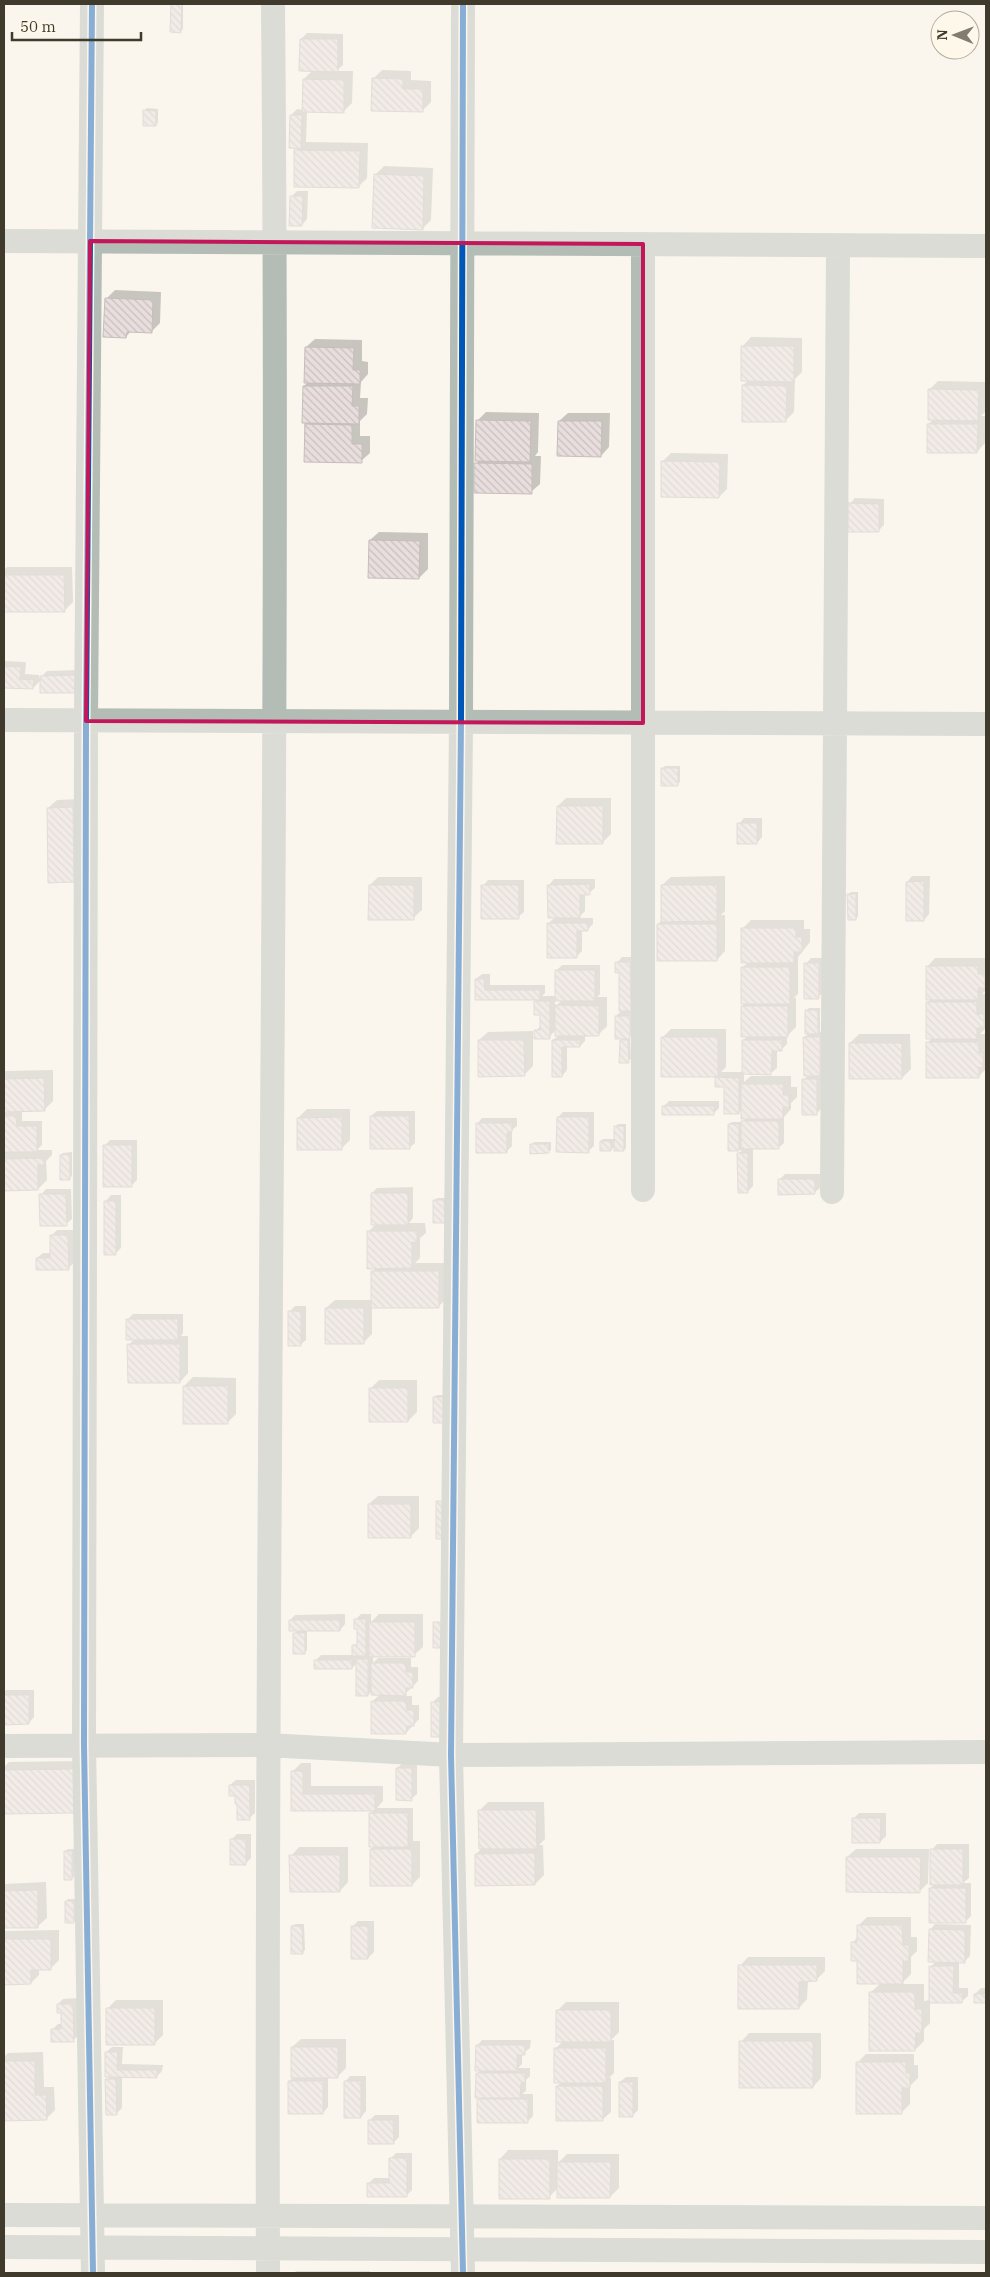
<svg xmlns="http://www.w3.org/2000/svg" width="990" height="2277" font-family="'IBM Plex Serif',serif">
<defs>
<pattern id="building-back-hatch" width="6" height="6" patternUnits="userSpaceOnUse" patternTransform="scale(1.25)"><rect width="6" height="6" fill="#e8dedd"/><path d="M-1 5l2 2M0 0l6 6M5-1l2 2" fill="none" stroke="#c8bfbe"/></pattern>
</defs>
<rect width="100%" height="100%" fill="#faf6ee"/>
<path fill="#0003" fill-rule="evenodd" d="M172 4H183V29L180 31H172Z
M307 33 343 34V65L336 71H353L352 103 343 112 307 111 306 142 368 143 367 178 358 187 296 151 299 147 291 115 297 109 303 110 304 79 313 70 301 39Z
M382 70 411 71V80L431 81V102L422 111 373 79Z
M147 108 158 109V123L155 125 144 111Z
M384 166 433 168 431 220 422 229 375 175Z
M297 191H308L307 219 302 225 291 197Z
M115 290 161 292 160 323 151 332 131 331 126 337 106 299Z
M751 337 802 338V372L795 379 794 412 785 421 743 385 749 380 743 346Z
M315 339 362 340V361L368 362V374L361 382 360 398H368L367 414 360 421V436H370V453L361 461 305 460 304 386 308 382 306 347Z
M938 381 986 382V411L981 416H986L985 443 977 452 928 424 934 419 930 389Z
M486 412 539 413 538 452 535 456H541L540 484 531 492 476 464 479 460 477 421Z
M568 413H610L609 447 601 456 559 421Z
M671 453 728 454 727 489 719 497 662 462Z
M855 498 884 499V525L878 531 850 504Z
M379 532 428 533V569L419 578 370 540Z
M7 567H72L73 602 64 611H4V570Z
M4 661 26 662 25 674 39 675V679L47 671 80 670V686L41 680 33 688 4 687Z
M665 766H680V782L677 784 662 769Z
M566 798H611V834L603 842 558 806Z
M81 799 82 872 49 881 48 808 57 800Z
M744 818H762V837L757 843 739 824Z
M725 876V911L721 915H725V951L717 960 658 924 662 920V885L671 877Z
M912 876H930L929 914 924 920 907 882Z
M378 877H422V910L413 918 370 885Z
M554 879H595V888L589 893H585V911L578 918H593V924L587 930H582V951L577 956 548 924 555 917 549 885Z
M488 880H524V912L518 917 483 886Z
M851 892H858V916L856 919 849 894Z
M751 920H804V929H810V942L798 957V994L794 998H796V1027L787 1036V1044L781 1050H777V1068L771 1073H744V1082L751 1076H791V1087H797V1097L791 1103V1109L784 1117V1143L778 1148H753V1186L748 1191 739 1153 742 1150H729V1124L732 1122H742L746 1118 742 1109 739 1113 725 1086 716 1078 719 1076H662V1038L671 1029H726V1067L721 1072H743V1040L748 1036 742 1006 746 1002 743 967 748 962 743 928Z
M622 957H635L636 1004 630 1010H635V1032L630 1037 631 1059 628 1061 621 1041 624 1038 616 1016 622 1010 620 972 617 963Z
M811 958H824V992L818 997 806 964Z
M935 958H986V990L982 994H985L986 1024 985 1029 980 1034H986V1069L979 1076 927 1043 932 1038 927 1003 932 998 927 967Z
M562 965H600V994L597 997H607V1026L598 1035H585V1041L580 1046H567V1070L562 1076 553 1040 559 1035 556 1030 549 1037 536 1031 541 1025V1014L536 1002 539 999H476V979L482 974H490V985H545V993L542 996H556V971ZM555 1000H562L555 1007Z
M809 1008H820V1032H825V1069L820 1074H822V1108L816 1114 804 1080 808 1075 805 1037 809 1033 806 1011Z
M533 1031V1066L524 1075 479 1040 488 1032Z
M859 1034H910L911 1069 902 1078 850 1043Z
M53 1070V1101L44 1110H22V1121H42V1145L37 1150H52V1155L46 1161 47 1180 38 1189H4V1154L6 1151H4V1072L6 1071Z
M669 1101H719V1108L713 1114 664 1106Z
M307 1109H350V1140L342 1148 298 1118Z
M377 1111H415V1143L409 1148 371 1116Z
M563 1112H594V1146L588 1151 558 1117Z
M482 1118H517V1126L512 1130V1146L507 1151 477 1124Z
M618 1124H626V1148L624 1150 616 1145 611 1150 601 1141 603 1139H616V1126Z
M110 1140H137V1180L131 1186 104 1146Z
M534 1142H551V1150L548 1152 532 1144Z
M72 1152V1176L70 1178 61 1155 63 1153Z
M785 1174H820V1188L814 1193 779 1180Z
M413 1187V1218L409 1223H425L426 1233 420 1238V1258L415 1263H447V1298L438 1307H372V1334L364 1342 326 1308 335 1300H372V1272L377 1267 368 1232 376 1224 372 1193 377 1188Z
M46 1189H71L72 1219 66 1224 41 1195Z
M111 1195H121V1248L115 1254 106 1201Z
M437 1198H446L447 1220 434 1201Z
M57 1230H73L74 1263 68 1268 37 1258 43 1253H51V1236Z
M295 1306H306V1340L300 1345 289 1312Z
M133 1314H183V1333L181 1336H188V1373L180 1382 129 1345 134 1339 127 1320Z
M193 1377 236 1378V1414L227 1423 184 1386Z
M379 1380H417V1412L408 1421 370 1389Z
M437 1395H447V1420L434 1397Z
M378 1496H419V1528L410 1537 369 1504Z
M345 1614V1624L340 1630H307V1650L305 1653 294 1634 298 1630 290 1620 295 1615Z
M361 1614H371V1622L379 1614H423V1647L414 1655H373V1663L378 1658H411V1667H418V1681L403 1696H412V1705H419V1719L406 1733 372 1702 380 1694 372 1691 368 1695 358 1662 352 1668 316 1660 321 1655H353L354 1646 358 1642V1628L355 1620Z
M6 1690H34V1717L29 1723H4V1692Z
M438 1697H454V1730L433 1702Z
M82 1761 74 1811 4 1812V1767L9 1762Z
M417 1762V1794L411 1799 397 1768 403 1763Z
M301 1763H311V1786H383V1801L377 1808H413V1841H420V1877L412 1885 371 1849 375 1846 370 1813 374 1810H292V1772Z
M236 1780H255V1813L249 1818 230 1785Z
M488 1802H544L545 1839 539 1845H543L544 1875 535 1884 476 1854 482 1848 479 1811Z
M859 1813H886V1836L880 1842 853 1819Z
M237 1834H251V1858L245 1864 232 1839Z
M937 1844H969V1878L963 1883H971V1916L965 1922 930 1889 935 1883 932 1850Z
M299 1847H348V1882L340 1891 291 1856Z
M68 1849H74V1877L71 1879 65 1851Z
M856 1849H929L928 1883 920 1891 847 1857Z
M46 1882 47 1918 38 1926 4 1927V1884Z
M68 1899H76V1920L74 1922 66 1902Z
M867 1917H911V1937H917V1951L911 1957V1974L901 1984H924V2001L930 2000 931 1967 936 1961 930 1930 935 1924 971 1925 970 1956 965 1961H959V1988H968V1996L962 2001H930V2023L924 2029V2041L915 2050 870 1993 881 1983 859 1960 852 1943 858 1937V1926Z
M358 1921H374V1952L368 1958 352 1927Z
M295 1924H304L305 1950 302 1953 292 1926Z
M59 1930V1960L50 1969H39V1975L31 1983H4L5 1931Z
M748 1957H825V1971L816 1980H808L807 1999 799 2008 740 1966Z
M981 1988H986V2002H975V1994Z
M78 1998 79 2035 73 2040 52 2030 58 2024H62V2012L58 2004 63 1999Z
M116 2000H163V2035L155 2043 107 2009Z
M566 2002H619V2032L611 2040H614V2073L609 2078H611V2112L602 2120 557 2086 562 2081 555 2049 563 2041 557 2011Z
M749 2033H821V2078L813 2087 741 2042Z
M301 2039H346V2068L337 2077H328V2107L323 2113 289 2081 294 2077 292 2047Z
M482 2040H531L530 2048 522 2054V2064L518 2068H530V2076L526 2080V2091L522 2094H533V2116L527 2122 478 2100 482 2096 477 2074 481 2069 477 2046Z
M112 2047H123L122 2064 163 2065 162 2071 157 2076H122V2108L116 2114 107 2079 110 2076 106 2052Z
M43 2052 44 2087H54L55 2110 46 2119H4V2057L8 2053Z
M866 2054H914V2065H918V2078L910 2086V2104L901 2113 857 2063Z
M350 2076H366V2111L361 2117 345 2082Z
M626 2077H638V2110L632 2116 620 2082Z
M375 2115H399V2137L393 2143 369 2121Z
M508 2150H558V2163L567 2154H619V2188L610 2197 558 2188 549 2197 500 2159Z
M396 2153H412V2190L406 2196 369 2183 374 2178H390V2159Z
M296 2271H370V2273H294Z
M427 2272H450V2273H426Z"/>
<path fill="url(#building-back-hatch)" stroke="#c7bebc" d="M171 4H182L181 33 170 32Z
M300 39H338V72L299 71Z
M372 78 403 79V89H423V112L371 111Z
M303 79 344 80V113L302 112Z
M143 110 156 111V126H143Z
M290 115H302L301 149 289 148Z
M294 150 360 151 359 188 294 187Z
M374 174 424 176 423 230 372 228Z
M290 196H303L302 226H289Z
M105 298 153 300 152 333 127 332 126 338 103 337Z
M741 346H794V382L741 381Z
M305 347 354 348 353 370H360V384L304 383Z
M742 385 787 386 786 422H742Z
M303 386H353L352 406H359V424L302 423Z
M928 389 979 390 978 421 928 420Z
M476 420 531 421 530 462 475 461Z
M558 421H602L601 457 557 456Z
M305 424 352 425V444H362V463L304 462Z
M927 424H978L977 453H927Z
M661 461 720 462 719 498 661 497Z
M474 463 532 464V494L474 493Z
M848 503 879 504V532H848Z
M369 540 420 541 419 579 368 578Z
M4 575H64L65 612H4Z
M4 666 21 667 20 679 34 680 33 689 4 688Z
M75 675V693H40V676Z
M661 768H678V786H661Z
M557 806H603V844H556Z
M73 807 74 882 48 883 47 808Z
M737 823H757V844H737Z
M924 881V921H906V882Z
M590 884V895H580V918H548L547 885Z
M369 885H414V920H368Z
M481 885H519V919H481Z
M661 885H717V921L661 922Z
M847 894H856V920H848Z
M547 923H588V931H577V958H547Z
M657 924H717V961H657Z
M741 928H796V937H802V952H794V963H741Z
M615 962H630L631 1011H619V973H615Z
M804 963H819V999H804Z
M926 966H978V974H985V988H978V1000H926Z
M741 967H790V1004H741Z
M555 970H595V1001H555Z
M475 979H484L485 990H540V1000H475Z
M534 1001H550V1039H534V1030H540V1015H534Z
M926 1002H977V1014H984V1028H977V1039H926Z
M555 1005 599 1006V1036H555Z
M741 1006H788V1037H741Z
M805 1010H818V1034H805Z
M615 1016H630V1039H615Z
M661 1037H718V1077H661Z
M803 1037H820V1076H804Z
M478 1040H524L525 1076 478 1077Z
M552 1040H580V1047H562V1077H552Z
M620 1040H628L629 1063H619Z
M742 1040H782V1051H772L771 1075 742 1074Z
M926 1042H979V1053H983V1068L979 1067V1078H926Z
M849 1043H902V1079H849Z
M715 1077 739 1078V1114H724V1087H715Z
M44 1078 45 1111 4 1112V1079Z
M802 1079H817V1115H802Z
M741 1084H783V1095H789V1107H783V1119H741Z
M662 1106H714V1115H662Z
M4 1116H16L17 1126H37V1152H4Z
M370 1116H409L410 1149H370Z
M342 1117V1150H297V1118Z
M557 1117H589V1153L556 1152Z
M741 1121H779V1149H741Z
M476 1123H512V1132L507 1133V1153H476Z
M728 1124H739V1151H728Z
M614 1126H624V1151H614Z
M600 1141H611V1151H600Z
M530 1144H549V1153L530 1154Z
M103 1145H132V1187H103Z
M737 1153H748V1193H738Z
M70 1154V1180H60V1155Z
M44 1158V1165H38V1190L4 1191V1159Z
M778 1179H815V1194L778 1195Z
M371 1193H408V1225H371Z
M39 1194H66L67 1226H40Z
M433 1200H444L445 1223H433Z
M104 1201H116V1255H104Z
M367 1231H417V1243L412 1242V1268L367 1269Z
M50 1235H68L69 1270H36V1258H50Z
M371 1271H439V1308H371Z
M325 1308H364V1344H325Z
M288 1311H301V1346H288Z
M126 1319H178V1340H126Z
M127 1344H180V1383H128Z
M183 1386H228V1424H183Z
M369 1388H408V1422H369Z
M433 1397H445V1423H433Z
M436 1501H450V1539H436Z
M368 1504H411V1538H368Z
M354 1619H366V1656H352V1645H357V1629H354Z
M289 1620H340V1631H289Z
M369 1622H415V1657H369Z
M433 1622H445V1648H433Z
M293 1633H305V1654H293Z
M356 1659H368V1696H356Z
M314 1660H352V1669H314Z
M371 1663H406V1672H413V1688H406V1696L371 1695Z
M4 1695H29V1724L4 1725Z
M371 1701H406L407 1710H414V1726H407L406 1734H371Z
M431 1702H449V1737H431Z
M396 1768H412V1801L396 1800Z
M74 1769 75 1813 4 1814V1770Z
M291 1771H303V1794H375V1811H291Z
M229 1785H250V1820H237V1804H235V1796H229Z
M478 1810H536L537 1849H479Z
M369 1813H408V1847H369Z
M852 1818H881L880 1843H852Z
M230 1839H246V1865H230Z
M370 1849H412V1886H370Z
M930 1849H963V1885H930Z
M64 1851H72V1880H64Z
M535 1853V1885L475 1886V1854Z
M289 1855H340V1892H290Z
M846 1857H921L920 1893 846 1892Z
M929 1888H966V1923H929Z
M38 1890V1928H4V1891Z
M65 1901H74V1923H65Z
M857 1925H902L903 1945H909V1961H903V1984H857V1961H851V1942H857Z
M291 1926H302L303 1954H291Z
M351 1926H368V1959H351Z
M929 1929 965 1930V1963L928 1962Z
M4 1939H51V1970H31V1984L4 1985Z
M738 1965H817V1981L799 1982V2009H738Z
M929 1966H954L953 1993H963L962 2003H929Z
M869 1992H915V2009H922V2033H916L915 2051H869Z
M974 1994H986V2003H974Z
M57 2004H73L74 2042H51V2029H61V2013H57Z
M106 2008H155V2045H106Z
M556 2010H611V2042H556Z
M739 2041H813V2088H739Z
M476 2045H525V2055H517V2071H475Z
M291 2047H338V2078H291Z
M554 2048H606V2083H554Z
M105 2052H118L117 2070H157V2078L105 2077Z
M4 2061H35V2095H46L47 2120 4 2121Z
M856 2062H906V2073H910V2088H902V2114H856Z
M476 2073H525V2083H521L520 2098H475Z
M105 2079H116L117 2115H106Z
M288 2081H323V2114H288Z
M344 2081H361V2118H344Z
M619 2082H633V2117H619Z
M556 2086H603V2121H556Z
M477 2099H528V2123H477Z
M368 2120H393L394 2144H368Z
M389 2158H407V2197H367V2183H389Z
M499 2159H550V2199H499Z
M557 2162H611L610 2198H557Z"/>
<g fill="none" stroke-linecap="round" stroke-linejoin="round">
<path stroke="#b4bcb6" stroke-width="24" d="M92 4 86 721 84 1744 93 2273
M463 4 461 722 451 1755 463 2273
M4 241 986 246
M4 720 986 724
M643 1190V244
M832 1192 838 246
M4 1746 267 1745 451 1755 986 1752
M4 2215 986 2218
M4 2247 986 2252
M268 2273C265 1517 280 760 273 4"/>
<g stroke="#fef8ea" stroke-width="9">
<path id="cycleway" d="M92 4 86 721 84 1744 93 2273
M463 4 461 722 451 1755 463 2273"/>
</g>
<use href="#cycleway" stroke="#0057b8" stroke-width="6"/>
</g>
<path d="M0 0H990V2277H0ZM90 241 643 244V723L86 721Z" fill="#faf6ee" fill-opacity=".55" fill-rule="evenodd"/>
<path fill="none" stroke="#c2185b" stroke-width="4" stroke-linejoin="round" d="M90 241 643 244V723L86 721Z"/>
<rect width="990" height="2277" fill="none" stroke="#3f3a2c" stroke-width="10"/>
<g transform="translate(955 35) rotate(271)"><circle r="24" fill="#fef8ea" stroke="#b2ac9e"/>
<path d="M0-4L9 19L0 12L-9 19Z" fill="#807c70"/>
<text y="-8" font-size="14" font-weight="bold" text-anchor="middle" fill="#3f3a2c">N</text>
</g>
<path d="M12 32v8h129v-8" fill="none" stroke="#3f3a2c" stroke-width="2.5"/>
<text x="20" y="32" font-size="15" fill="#3f3a2c" stroke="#fef8ea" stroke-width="4" paint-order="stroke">50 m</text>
</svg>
